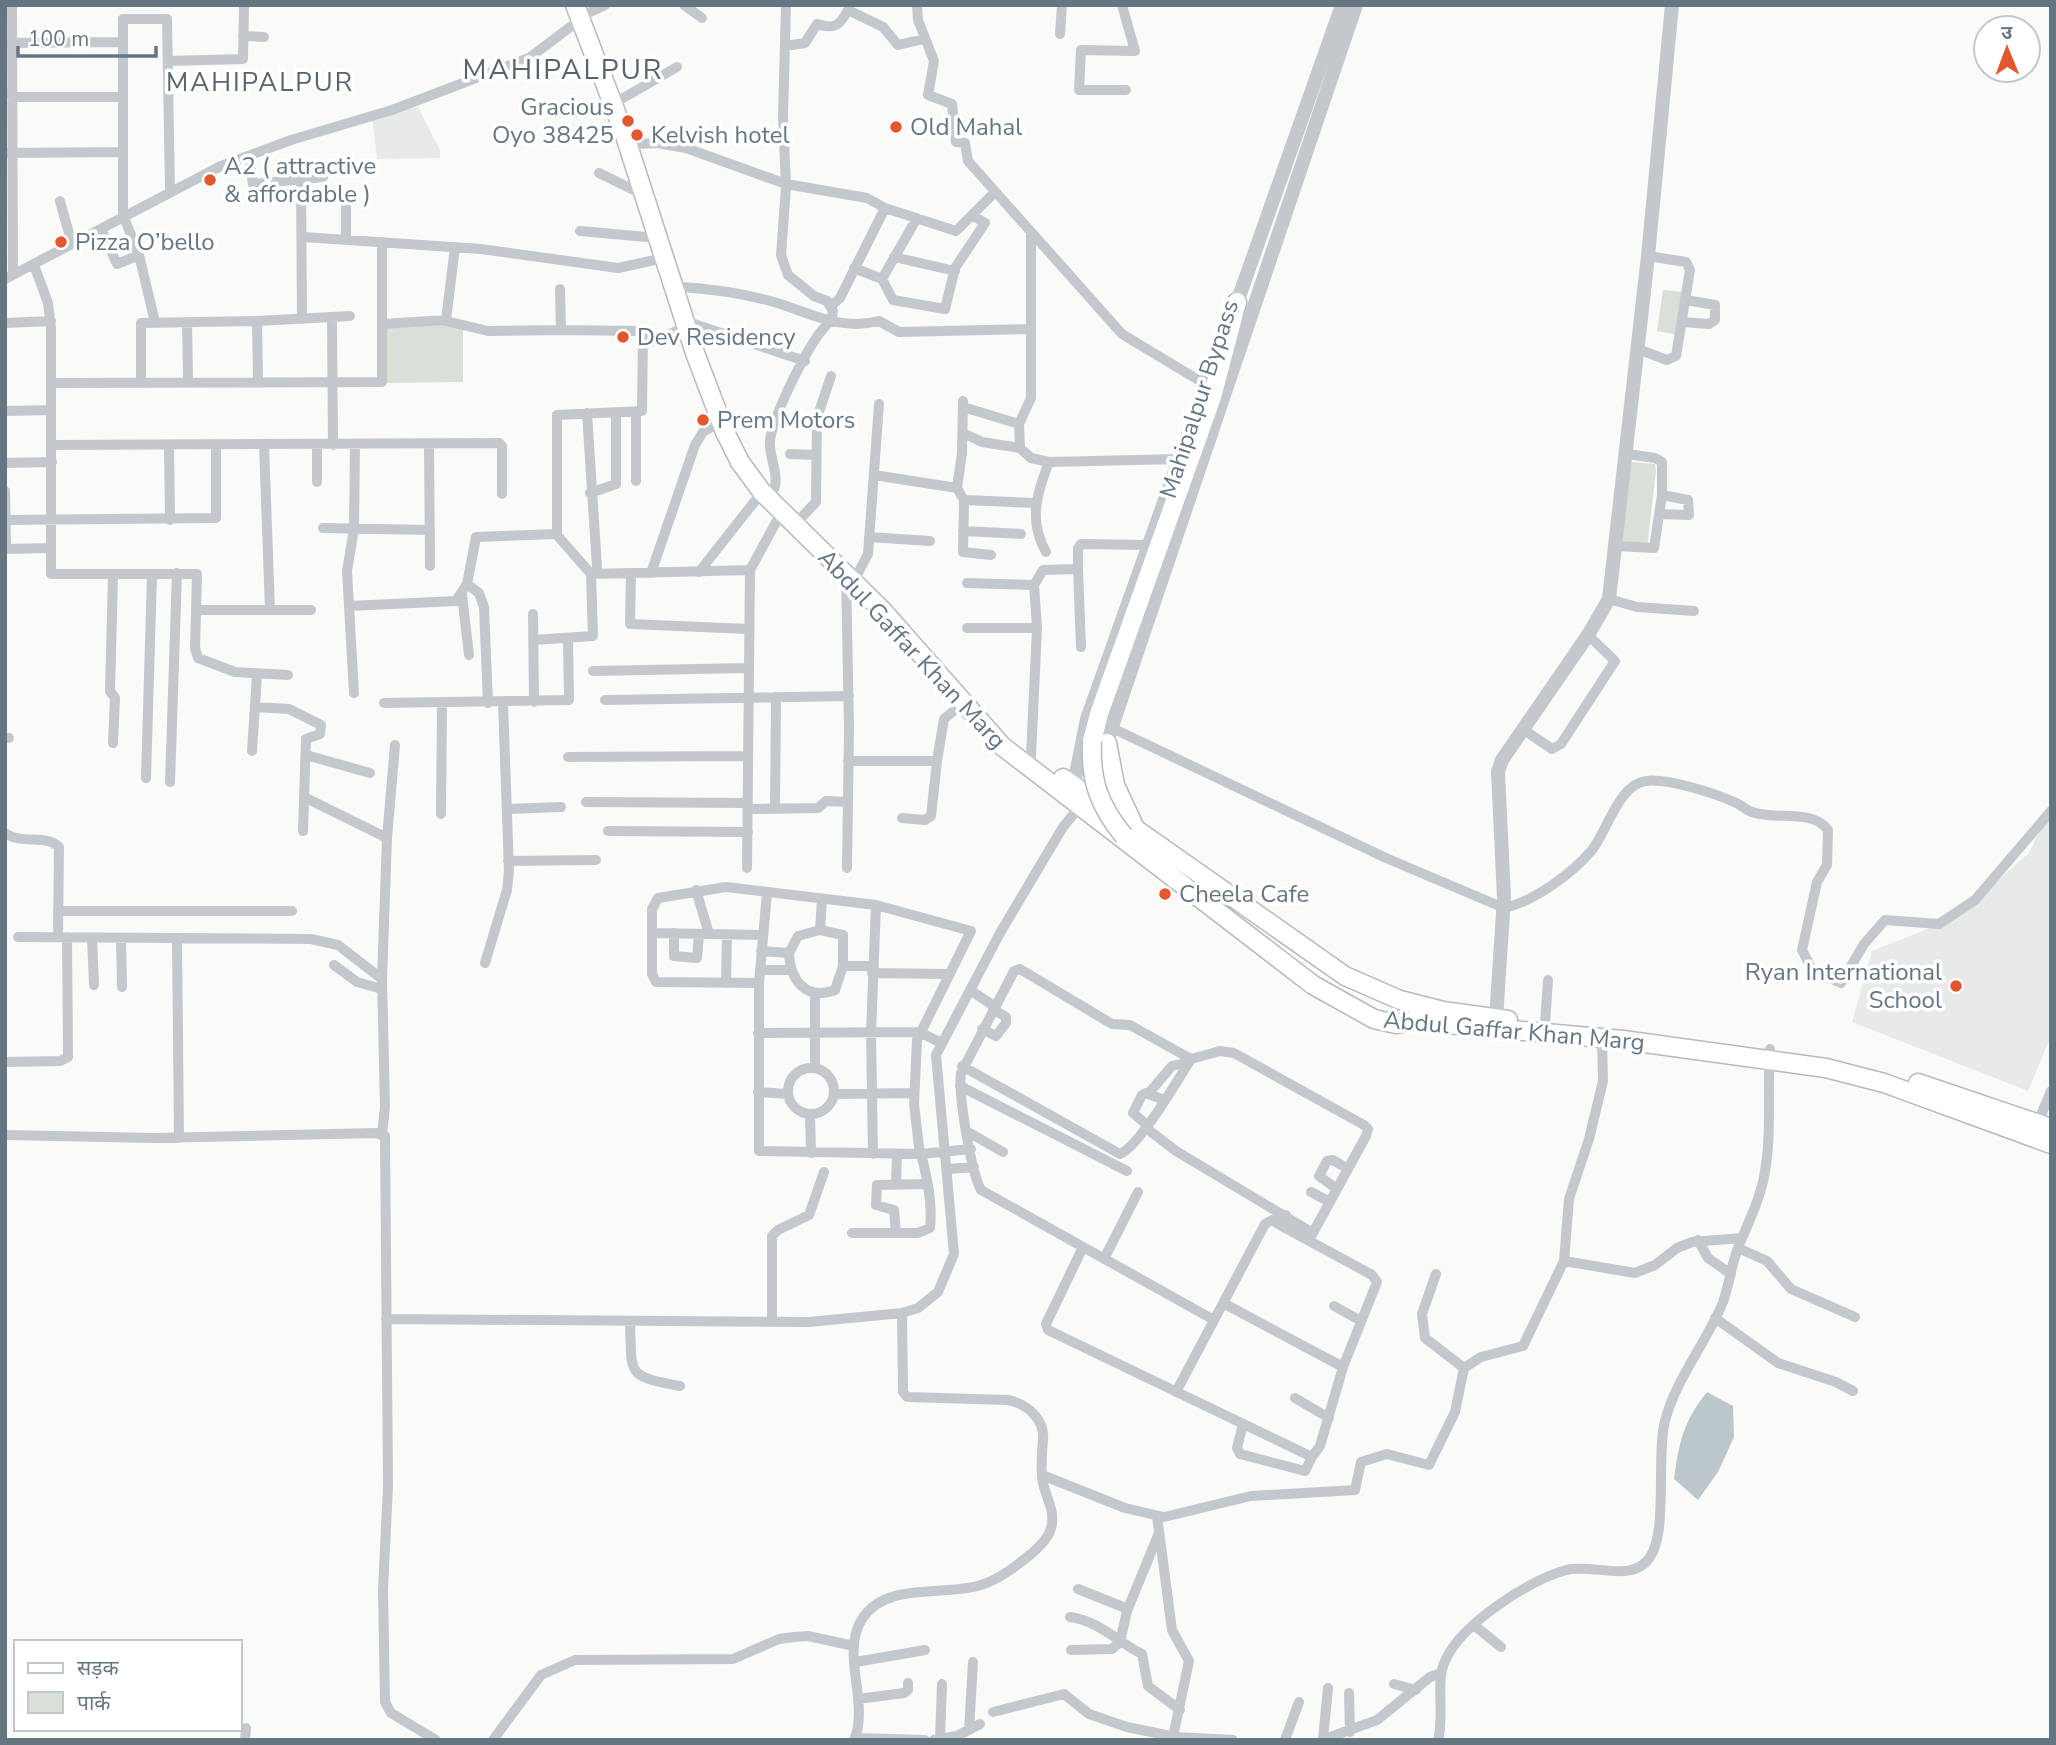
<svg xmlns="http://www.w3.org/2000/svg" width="2056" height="1745" font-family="'Nunito Sans','Noto Sans Devanagari',sans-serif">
<rect width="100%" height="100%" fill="#fafaf8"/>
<path fill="#e8e9e9" d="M418 107 440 150V158L377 159 372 118Z
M2051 807V1036L2028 1091 1852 1022 1872 951 1955 918 2029 853Z"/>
<path fill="#dadfd7" d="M1663 290 1683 292 1678 335 1657 331Z
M382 324H463V382L383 383Z
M1633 462 1655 464 1656 471 1647 547 1621 541 1629 465Z"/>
<path fill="#bbc7cb" d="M1707 1392 1733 1406 1734 1437 1718 1472 1698 1500 1674 1479C1679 1442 1683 1422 1707 1392Z"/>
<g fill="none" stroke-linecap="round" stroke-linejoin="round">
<g stroke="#b5babe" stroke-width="21">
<path id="primary" d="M575 5 624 133 695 353 725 432 740 462 762 492 882 610 1002 746 1313 985 1374 1019 1396 1024 1414 1021 1623 1040 1826 1068 1884 1083 2051 1144
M1092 741 1099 714 1212 397 1237 302
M1107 743 1115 785 1133 824
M1063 778 1345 976 1400 1000 1443 1011 1508 1020
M1918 1083 2051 1128"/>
</g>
<path stroke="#c3c8cc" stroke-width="10" d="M12 5 13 275
M684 5 702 18
M917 5 918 20 934 61 928 95 952 104 956 142 965 143 968 161 1122 334 1205 384
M1122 5 1135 51 1081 50 1079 90H1126
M586 14 605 5
M1060 34 1062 5
M243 36 264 37
M6 43 122 42
M785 46 805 43 817 24C835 30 840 25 848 10L883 27 898 45 924 39
M168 61 243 59 244 5
M5 93 16 97H122
M618 101 677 67
M635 144 657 143 686 148 786 184 867 198 885 208 956 231 995 192
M6 153 122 152
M249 156 253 184 323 177
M599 173 644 195
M301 179 302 319
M60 201 72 244
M580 231 658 238
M1031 234V398L1019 424 1020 448 1031 458 1049 462 1179 459
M104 235 117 264 139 255
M303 237 481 249 618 268 664 258
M346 240V206
M382 242V324
M894 257 955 271
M34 265 48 303 51 328V574H197L195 648 198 658 235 672 288 675
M854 268 882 279 917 218
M5 279 221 166 291 140 392 110 529 58 581 19
M882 279 893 300 945 309 955 268 985 223 972 215
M682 287C712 289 745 294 774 302 811 313 839 331 879 321L899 332 1031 329
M831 306 840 298 885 208
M332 317 333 445
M257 321 258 381
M446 321 488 331 561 330
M155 322 139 255 123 215V19H167L170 191
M1683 322 1709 324 1715 320V305L1686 300
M5 323 51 321
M187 323 188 381
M694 324 805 361
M643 345 687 327
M1638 349 1667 360 1676 356 1690 270 1686 262 1648 256
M141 382V323L257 321 350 316
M51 383 382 382V324L446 320 455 247
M963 401 962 453 957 488 964 500
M963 407 1019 424
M5 411 51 410
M587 413 597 567
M963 433 982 442 1020 448
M52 445 499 443 502 446V494
M169 445 170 520
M264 445 270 610
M429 445 430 566
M790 454 816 455
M5 463 52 462
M874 475 957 488
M636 481V413
M317 482V445
M5 491 6 549 51 548
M590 493 616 484V413
M772 493C782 478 768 457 770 440 774 414 811 336 831 321L833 311 827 301 814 296 788 275 781 255 786 187 783 116 786 5
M1659 514 1689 515 1688 500 1662 495
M800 519 816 502 817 418 831 376
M5 520 216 518V445
M323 528 430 530
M963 531 1021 534
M869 537 930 541
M1616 546 1654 548 1662 495V462L1655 458 1627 454
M1046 552C1028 520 1037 493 1049 462
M991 555 963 552 964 500 1034 503
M1078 569 1081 647
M699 572 762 492
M631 573 630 624 748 629
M651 573 695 445 703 432 721 422
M846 573 849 730 847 868
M858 573 868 554 879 404
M591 574 750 570
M113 576 110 691 115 698 113 743
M967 583 1034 585 1037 628 1031 756
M467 584 479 593 484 607 488 703
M1034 585 1043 570 1078 569V548L1081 544 1149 545
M462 595 469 655
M1609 599 1637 607 1694 611
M349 606 456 601 467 584 476 537 557 534V415L642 411 643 334 640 331 561 330 560 289
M197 610H311
M533 614 534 702
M967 628H1037
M533 640 593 636 591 574 556 534
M593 671 748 668
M354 693 347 571 354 529 355 446
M605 700 849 696
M384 703 569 700 568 639
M255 707 289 709 321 725 320 734 306 739 303 831
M1112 728 1386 858 1504 908C1533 902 1573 873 1592 850 1607 831 1619 784 1646 781 1667 778 1714 793 1734 802 1740 804 1746 810 1752 812 1776 821 1811 808 1828 830L1827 865 1817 882 1802 950 1813 971 1841 983 1864 944 1885 920 1939 924 1975 900 2051 811
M1524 730 1552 749 1561 744 1615 661 1588 635
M5 738H9
M252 751 257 675
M306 755 370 773
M568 757 748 756
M848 761H937L944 719 962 704
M146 778 152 575
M170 782 177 573
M304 797 387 838
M586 802 748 803
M507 809 561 807
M754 809 818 808 826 801 848 802
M775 809 776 697
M441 814 442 704
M902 818 925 820 931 816 937 761
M608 831 748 832
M5 833C21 845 46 834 59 847L58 937
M508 861 596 860
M747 868 750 570 781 513
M696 890 709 934
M58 911H292
M820 930 843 935V966H873
M652 933 763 935
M674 933V956L697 958 699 934
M18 937 311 939 338 945 382 979 385 1107 382 1134
M92 938 94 985
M121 938 122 987
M177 939 179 1138
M761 951 789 953C790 980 806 1001 835 990L843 966
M789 953 798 936 820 930 822 899
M485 963 507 890 509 871 503 703
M334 965 357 982 382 989
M760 970H790
M872 973 948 974
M382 979 387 838 395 745
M726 983 727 935
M759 983 767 893
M970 990 994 1006
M1545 1023 1548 980
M982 1029 996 1036 1006 1023V1017L993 1009
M758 1033 920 1032 941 1043
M5 1062 60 1061 68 1057 67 937
M962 1066 1120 1154C1139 1147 1178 1079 1191 1059
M815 1068V993
M788 1091a23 23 0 1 1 46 0a23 23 0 1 1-46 0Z
M960 1086 1127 1171
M758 1092 788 1094
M834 1094 914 1093
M1148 1094 1172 1066 1189 1062
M810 1114 811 1153
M1147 1125 1133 1113 1142 1095 1146 1093 1164 1100
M2036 1127 2051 1091
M1146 1128 1176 1151 1313 1233
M968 1132 1003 1152
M5 1135 155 1138 376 1133 385 1136 388 1486 383 1590 385 1702 391 1713 436 1740
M873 1154 871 1033 876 905
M948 1169 974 1167
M896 1184 897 1154
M1337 1189 1319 1176 1327 1161 1333 1160 1348 1169
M1311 1192 1330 1202
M852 1233H918L930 1228C933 1204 926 1170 919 1147L914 1104 917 1040 971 931 876 905 726 887 658 898 652 909V974L656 982 759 983V1151L921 1154 971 1149
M896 1233 894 1210 876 1205 877 1185 926 1184
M1698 1240 1708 1258 1731 1274
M1083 1247 1046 1324 1048 1330 1312 1457 1320 1446 1343 1367 1377 1282 1372 1275 1280 1225
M1738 1248 1767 1261 1791 1289 1855 1317
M1104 1259 1138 1192
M1564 1261 1635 1273 1655 1265 1677 1248 1692 1242 1742 1238
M1223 1303 1343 1367
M1334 1306 1361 1321
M1715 1318 1778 1363 1836 1382 1853 1391
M386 1319 809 1322 902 1313 918 1308 938 1292 954 1254 936 1055 1000 933 1063 827 1081 805
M1214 1320 981 1190C971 1172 958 1094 961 1073L1014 971 1020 969 1112 1024 1130 1025 1191 1059 1220 1051 1234 1053 1364 1125 1368 1129 1366 1136 1309 1240
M630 1321C632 1375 625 1376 680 1386
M772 1322V1236L778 1230 809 1215 824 1172
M1464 1368 1481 1357 1523 1346 1564 1261 1569 1199 1589 1139 1603 1081 1602 1039
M1176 1392 1265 1224 1272 1220 1280 1225 1286 1215
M1295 1398 1329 1418
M1243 1424 1237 1448 1240 1454 1305 1471 1312 1457
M1042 1475 1125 1508 1164 1517 1251 1496 1355 1490 1361 1462 1387 1454 1429 1465 1455 1412 1464 1368 1425 1338 1422 1314 1436 1274
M1157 1516 1172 1630 1189 1661 1173 1737
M1078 1589 1128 1609
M1070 1617C1099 1621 1118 1642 1142 1654L1148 1686 1180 1710
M1475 1626 1501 1647
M1071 1650 1112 1649 1120 1642 1127 1611 1159 1533
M856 1662 925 1650
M1394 1684 1416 1690
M1349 1693 1350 1732
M858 1699 904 1693 908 1690V1683
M993 1712 1064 1694 1089 1714 1127 1727 1176 1737 1233 1740
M969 1730 973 1662
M856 1738 925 1740
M940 1739 942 1684
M1323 1739 1328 1688
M245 1740 246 1728
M493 1740 541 1675 575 1660 733 1659 779 1639 794 1637 808 1636 854 1646
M854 1740C870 1704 840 1653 862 1619 886 1581 944 1597 981 1585 1000 1579 1016 1566 1031 1554 1040 1546 1050 1537 1052 1524 1054 1509 1046 1497 1043 1483 1040 1469 1042 1454 1043 1440 1045 1420 1028 1404 1008 1400L907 1397 903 1392 902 1313
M934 1740 957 1736 980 1724
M1285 1740 1299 1702
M1322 1740 1377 1720 1430 1677 1441 1673
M1438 1740C1445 1715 1435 1683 1445 1661 1461 1624 1528 1581 1566 1570 1593 1563 1633 1584 1650 1557 1668 1531 1656 1455 1665 1421 1676 1378 1707 1342 1723 1302 1729 1285 1731 1267 1737 1251 1747 1224 1761 1199 1765 1171 1772 1131 1767 1089 1770 1049"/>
<path stroke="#c3c8cc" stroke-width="14" d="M1234 311 1342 5
M1103 753 1356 5
M1072 794 1087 719 1216 356
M1496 1019 1504 898 1498 772 1502 760 1588 635 1609 599 1648 256 1672 5"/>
<use href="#primary" stroke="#fff" stroke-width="18"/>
<g stroke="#b5babe" stroke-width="21" stroke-linecap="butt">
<path id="primary-bridge" d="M1092 741C1090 780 1099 806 1124 836"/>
</g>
<use href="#primary-bridge" stroke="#fff" stroke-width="18"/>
</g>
<g fill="#e4572e" stroke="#fff" stroke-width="2.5">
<circle cx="628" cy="121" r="7"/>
<circle cx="896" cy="127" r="7"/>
<circle cx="637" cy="135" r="7"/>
<circle cx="210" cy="180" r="7"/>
<circle cx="61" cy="242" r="7"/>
<circle cx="623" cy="337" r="7"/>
<circle cx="703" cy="420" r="7"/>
<circle cx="1165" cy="894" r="7"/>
<circle cx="1956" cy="986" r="7"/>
</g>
<g text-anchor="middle" stroke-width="7" stroke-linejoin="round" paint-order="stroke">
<g font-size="24" fill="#657683" stroke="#fff" text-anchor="start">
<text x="614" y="115" text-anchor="end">Gracious<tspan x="614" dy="28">Oyo 38425</tspan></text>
<text x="910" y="135">Old Mahal</text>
<text x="651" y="143">Kelvish hotel</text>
<text x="224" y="174">A2 ( attractive<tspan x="224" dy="28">&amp; affordable )</tspan></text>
<text x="75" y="250">Pizza O’bello</text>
<text x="637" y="345">Dev Residency</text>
<text x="717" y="428">Prem Motors</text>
<text x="1179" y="902">Cheela Cafe</text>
<text x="1942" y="980" text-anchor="end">Ryan International<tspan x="1942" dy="28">School</tspan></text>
</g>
<g font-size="24" fill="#657683" stroke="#fff">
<text transform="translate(1199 399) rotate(-72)" y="8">Mahipalpur Bypass</text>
<text transform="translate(912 649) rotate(47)" y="8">Abdul Gaffar Khan Marg</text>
<text transform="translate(1514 1031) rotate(5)" y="8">Abdul Gaffar Khan Marg</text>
</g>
<g font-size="26" letter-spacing="2" fill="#57646e" stroke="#fff">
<text x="260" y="91">MAHIPALPUR</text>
</g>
<g font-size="28" letter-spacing="2" fill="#57646e" stroke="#fff">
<text x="563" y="79">MAHIPALPUR</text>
</g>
</g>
<rect width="2056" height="1745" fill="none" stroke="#657683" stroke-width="14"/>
<rect x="14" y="1640" width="228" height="91" fill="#ffffff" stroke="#c1c8cd" stroke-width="2"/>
<rect x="28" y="1663" width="35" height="10" fill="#ffffff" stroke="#c1c8cd" stroke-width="2"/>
<text x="77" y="1675" font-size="21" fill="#657683">सड़क</text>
<rect x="28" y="1692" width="35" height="21" fill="#dadfd7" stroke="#c1c8cd" stroke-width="2"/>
<text x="77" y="1710" font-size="21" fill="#657683">पार्क</text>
<g transform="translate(2007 49) rotate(359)"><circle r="33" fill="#ffffff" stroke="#c1c8cd" stroke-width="2"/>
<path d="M0-5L12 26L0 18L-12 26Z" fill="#e4572e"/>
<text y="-10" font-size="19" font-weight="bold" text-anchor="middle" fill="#657683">उ</text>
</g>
<path d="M18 46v10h138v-10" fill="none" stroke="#657683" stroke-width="3.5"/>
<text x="28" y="46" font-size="21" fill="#657683" stroke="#ffffff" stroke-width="5" paint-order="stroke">100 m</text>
</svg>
